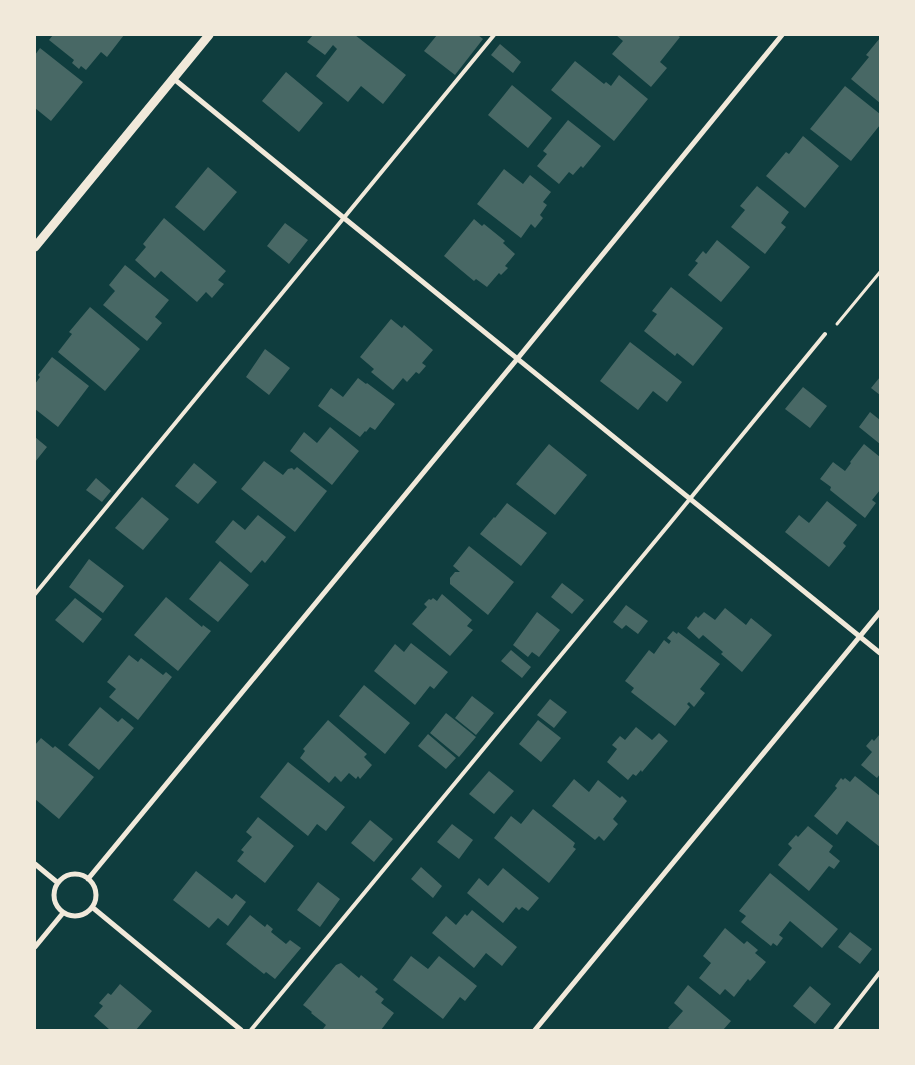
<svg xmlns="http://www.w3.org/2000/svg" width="915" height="1065" font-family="'Source Serif 4',serif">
<rect width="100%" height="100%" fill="#0f3d3e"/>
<path fill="#486865" d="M53 35H124L107 57 101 52 86 70 81 66 79 69 72 63 74 60 49 40Z
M313 35H355L406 75 383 104 361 86 348 102 316 76 337 49 333 45 325 55 307 42Z
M437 35H478L483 39 455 75 424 51Z
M616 35H677L680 37 660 62 667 68 651 87 612 54 623 41Z
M880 38V103L851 79 869 57 866 55Z
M500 44 521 62 513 73 491 55Z
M40 48 83 82 51 121 35 108V55Z
M575 61 604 84 606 82 611 86 619 75 648 99 614 141 551 90Z
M286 72 323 103 299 132 262 101Z
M512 85 552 118 528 148 488 115Z
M845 86 880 114V125L851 161 810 129Z
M568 120 601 146 583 168 581 166 573 175 569 172 559 184 537 166 547 154 543 151Z
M803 136 839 166 805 208 766 176 786 152 789 154Z
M208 167 237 192 204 231 175 207Z
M504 169 523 184 530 175 551 192 543 202 547 205 540 215 543 218 535 228 531 224 521 238 477 204Z
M757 186 789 212 781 223 786 227 765 254 731 227 745 210 740 206Z
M164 218 226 271 218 280 224 284 212 298 206 292 197 302 161 271 155 278 135 260 146 247 143 244Z
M474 219 482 226 484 224 505 241 503 243 515 254 505 266 508 268 501 275 499 273 487 287 476 279 474 281 444 256Z
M285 223 308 240 289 264 267 246Z
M717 240 750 267 721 302 688 275 698 263 695 261 703 251 706 254Z
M125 265 169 300 155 317 162 323 147 341 103 305 115 291 109 285Z
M671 287 723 328 693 366 677 353 675 356 644 331 657 314 652 311Z
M90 307 140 349 105 391 58 352 72 334 69 332Z
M391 319 402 328 404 325 433 350 422 363 426 366 419 374 416 372 407 382 403 378 393 390 371 372 374 369 360 357Z
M630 342 682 382 667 402 653 391 638 410 600 381Z
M265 349 290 368 269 395 246 377Z
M52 357 89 386 58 427 35 409V384L40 377 38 375Z
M880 377V395L871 388Z
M358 378 366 384 367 383 395 404 375 430 370 427 366 432 365 431 360 437 318 406 331 388 343 397Z
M803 387 827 406 810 428 785 409Z
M870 412 880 420V444L859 427Z
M330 427 359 451 332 485 290 451 304 432 317 443Z
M35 437 47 447 35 462Z
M549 444 587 475 555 515 516 484Z
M864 444 880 457V490L872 500 876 503 865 518 830 490 831 487 820 479 833 462 845 471 851 463 850 462Z
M264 461 283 475 288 469 292 468 294 470 297 467 327 491 295 532 241 489Z
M194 463 217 482 198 504 175 486Z
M96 478 111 491 102 502 86 490Z
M142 497 169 519 143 550 115 528Z
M827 501 857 525 843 543 846 546 829 567 785 532 799 515 809 523Z
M507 503 547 533 521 566 480 534 494 517 495 518Z
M258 515 286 537 265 563 262 560 251 573 215 542 233 520 245 530Z
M469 546 514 582 488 615 450 584V578L455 572H460L453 566Z
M89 559 124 586 103 613 69 587Z
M220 561 249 585 218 622 189 599Z
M562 583 584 600 572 614 551 597Z
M442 594 472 620 467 626 473 630 450 656 412 624 427 607 424 604 429 599 431 600 433 598 437 601Z
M166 597 202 627 203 625 211 631 178 671 134 635Z
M75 598 102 619 83 643 55 620Z
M626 605 648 621 638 634 626 625 622 629 613 622Z
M725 608 746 625 751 618 772 635 742 672 721 654 723 652 703 635 699 639 687 628 696 616 698 618 704 612 715 620Z
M537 612 560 630 539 657 532 652 528 657 513 645Z
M673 631 677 634 678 632 720 664 700 689 705 693 694 707 689 702 687 704 690 707 675 726 631 692 634 688 625 681 649 650 654 654 664 640 669 644 671 641 667 638Z
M411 643 448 672 434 689 430 686 415 705 374 671 395 644 404 652Z
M511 650 531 667 522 678 501 661Z
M129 655 138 662 141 658 163 675 166 672 172 677 138 720 109 697 116 689 107 682Z
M364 685 410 723 385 754 339 716Z
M472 696 494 713 476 735 455 718Z
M550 699 567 712 554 728 537 715Z
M100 707 118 722 122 718 134 728 99 770 68 745Z
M446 713 476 737 459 757 430 733Z
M328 720 367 754 364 757 372 765 360 779 358 776 356 779 349 773 341 782 335 776 329 783 300 758 305 751 303 749Z
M538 720 561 738 541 762 519 744Z
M636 727 652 740 659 733 668 741 642 772 641 770 636 776 633 774 628 780 607 762 617 749 612 745 620 736 625 740Z
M428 734 456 758 446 769 418 746Z
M880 734V774L877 778 861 765 872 752 866 746 872 739 874 741Z
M41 738 53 748 55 746 94 777 59 819 35 799V745Z
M288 762 345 807 326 831 317 824 308 836 260 797Z
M489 771 514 791 494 814 469 794Z
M855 776 880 796V847L847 821 837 835 814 816 837 788 835 786 841 778 843 780 845 778 850 782Z
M574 779 589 792 598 780 620 798 622 796 627 801 613 819 618 824 604 841 599 836 595 840 552 806Z
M533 809 575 843 573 847 576 849 549 883 494 838 511 816 521 824Z
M258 817 294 846 265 883 237 861 244 852 241 850 252 837 246 832Z
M370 820 393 839 374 862 351 843Z
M452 824 473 840 459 859 437 842Z
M808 826 833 846 829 852 840 861 834 869 829 866 809 891 778 865 792 848 788 844 796 835 798 837Z
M421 867 442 886 433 898 411 879Z
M503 868 539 898 528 911 522 907 519 910 516 907 503 923 467 893 479 878 488 886Z
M196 871 232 899 236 894 246 902 228 926 218 918 209 928 173 900Z
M770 873 838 929 822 948 790 921 779 935 783 938 777 946 773 943 771 946 741 922 746 916 739 911Z
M318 882 340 899 320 927 297 910Z
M472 910 517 947 502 966 486 953 474 968 432 933 446 916 456 925 465 914 467 916Z
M250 915 265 927 267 924 273 929 271 932 286 944 290 940 301 948 275 979 266 972 264 974 226 944Z
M725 928 744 944 747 941 758 950 755 953 766 962 750 981 748 979 734 997 725 989 720 995 699 978 711 963 703 956Z
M850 932 872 949 860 964 838 947Z
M411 956 428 969 439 956 477 986 465 1001 460 997 443 1019 393 980Z
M341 963 359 978 361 975 378 989 375 992 384 999 381 1003 394 1013 381 1030H325L323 1029 326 1025 311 1013 312 1012 303 1005 336 965Z
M120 984 152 1011 136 1030H110L94 1016 103 1006 99 1003 108 993 111 995Z
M688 985 731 1021 723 1030H671L668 1028 683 1011 674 1003Z
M810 986 831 1004 815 1024 793 1006Z"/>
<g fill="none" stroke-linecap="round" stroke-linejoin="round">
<path stroke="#f1e9da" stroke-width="3" d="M837 324 880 272"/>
<path stroke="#f1e9da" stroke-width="4" d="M35 594 494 35
M251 1030 671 522 825 334
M835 1030 880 972"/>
<path stroke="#f1e9da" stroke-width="5" d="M174 79 344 218 880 653
M35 864 58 883
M54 895a21 21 0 1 1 42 0a21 21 0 1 1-42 0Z
M88 879 518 358 782 35
M92 907 241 1030
M35 947 63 913
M535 1030 880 612"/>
<path stroke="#f1e9da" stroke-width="9" d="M35 247 209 35"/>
</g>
<rect width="915" height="1065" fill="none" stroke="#f1e9da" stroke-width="72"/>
</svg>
